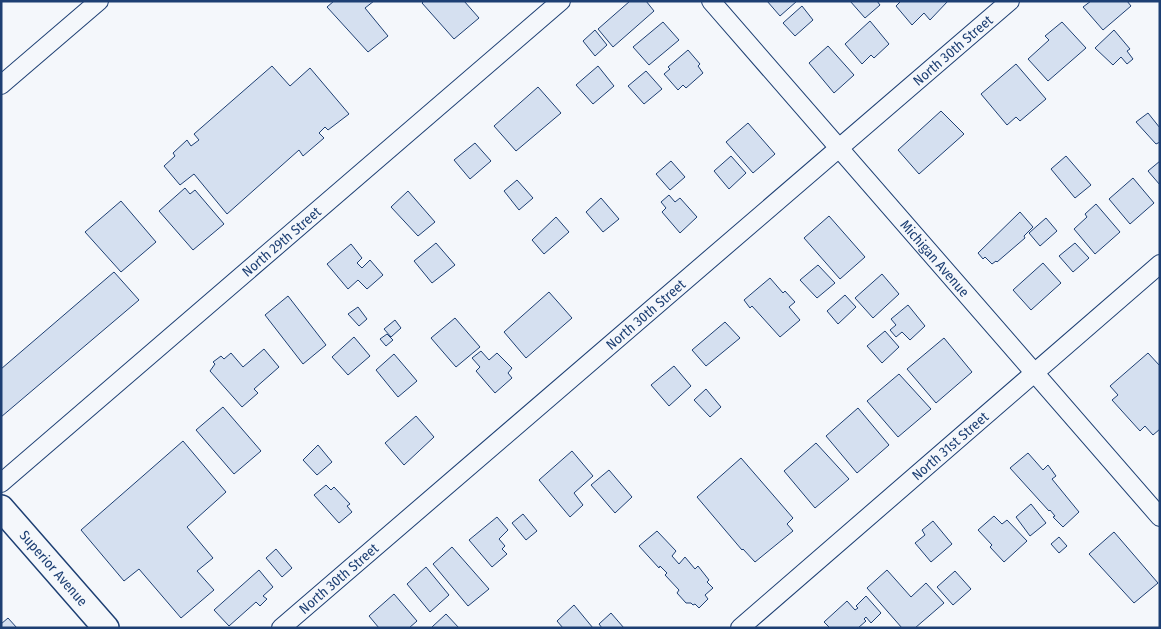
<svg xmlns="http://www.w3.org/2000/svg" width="1161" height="629" font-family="'Fira Sans Condensed',sans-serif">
<rect width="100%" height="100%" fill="#f4f7fb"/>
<path fill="#d5e0f0" stroke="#1d3f73" d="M334 1H374L365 8 388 36 368 52 327 7Z
M424 1H464L479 18 454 39 422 3Z
M630 1H646L654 11 613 47 598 29Z
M767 1H797L780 16Z
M850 1H877L880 5 865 18Z
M901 1H948L930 20 924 13 912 25 896 6Z
M1091 1H1127L1131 6 1103 30 1083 7Z
M802 6 813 20 795 36 783 23Z
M870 21 889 44 874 58 871 55 862 64 845 44Z
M663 22 679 40 649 65 633 47Z
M1062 22 1086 48 1048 81 1028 59 1049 40 1045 36Z
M595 30 607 45 595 56 583 41Z
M1114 30 1130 49 1127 51 1133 59 1127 64 1121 57 1113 65 1095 48Z
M828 46 854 75 834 93 809 63Z
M688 50 700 64 698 66 703 73 686 88 683 85 678 90 664 74 670 69 668 67Z
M1016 64 1046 99 1020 121 1016 117 1007 125 981 94Z
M272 66 290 86 310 68 349 114 328 130 325 127 319 133 324 138 303 156 299 150 227 214 194 174 180 185 164 166 175 156 173 153 187 140 191 146 199 140 194 134Z
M598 66 614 86 593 104 576 85Z
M646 71 662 89 644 104 628 86Z
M538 87 561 113 516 151 494 126Z
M941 111 964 134 919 174 898 150Z
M1148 113 1160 128V142L1156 144 1136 122Z
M748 123 775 154 753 173 726 142Z
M475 143 491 161 470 179 454 160Z
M731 156 746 173 729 189 714 171Z
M1066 156 1091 185 1075 198 1051 169Z
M671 161 685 177 670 190 656 174Z
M1160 161V185L1148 171Z
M1133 178 1154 203 1130 224 1109 199Z
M517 180 533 198 519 210 504 191Z
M185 188 190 194 195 190 224 224 193 250 159 211Z
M408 191 435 222 418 236 391 207Z
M669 195 675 202 680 198 697 217 680 233 662 212 666 208 661 202Z
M601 198 619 219 603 232 586 212Z
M121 201 156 242 121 272 85 232Z
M1096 204 1120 232 1095 254 1074 229 1087 217 1085 214Z
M1020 212 1033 227 1024 236 1025 238 997 262 996 261 992 264 985 257 983 259 978 253Z
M829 216 865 257 840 279 804 238Z
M556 217 569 232 544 254 532 240Z
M1046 218 1057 231 1040 246 1029 233Z
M436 243 455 265 432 283 414 261Z
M1075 243 1089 258 1073 272 1059 256Z
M351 244 362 258 357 263 362 268 370 260 383 275 367 289 358 280 348 289 327 264Z
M1043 263 1061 283 1031 310 1013 290Z
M818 265 835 283 817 298 800 280Z
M114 272 139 300 1 417V369Z
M882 274 899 294 873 318 855 298Z
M770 278 783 293 785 291 795 302 789 307 800 320 780 337 752 306 750 308 744 300Z
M549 292 572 318 526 358 504 332Z
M845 295 856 307 838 324 827 311Z
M288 296 326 345 303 364 265 315Z
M908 305 925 326 910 340 902 332 896 337 890 330 896 325 891 319Z
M358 307 367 319 359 326 348 314Z
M455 318 480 347 456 367 431 338Z
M395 320 401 328 391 337 384 329Z
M725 322 740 338 706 366 692 350Z
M885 331 899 347 882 363 867 346Z
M387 334 393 340 386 346 380 339Z
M354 337 370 356 348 375 332 357Z
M944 338 972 372 936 403 907 369Z
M264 349 279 367 254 389 258 393 242 407 210 371 215 364 213 362 221 356 224 359 231 353 243 367Z
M481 351 489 360 497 353 512 368 508 373 512 378 495 393 476 371 480 367 472 358Z
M1148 353 1160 366V429L1153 435 1145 426 1140 431 1112 400 1118 395 1110 386Z
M394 354 417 381 398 397 376 370Z
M674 366 691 386 669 406 651 385Z
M899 374 931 409 898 437 867 401Z
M706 389 721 407 710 417 694 400Z
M223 407 261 451 234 474 196 430Z
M858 408 889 445 857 473 826 436Z
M416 416 434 437 404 465 385 443Z
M183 441 226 492 187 527 213 558 197 571 214 590 181 618 139 569 124 581 81 530Z
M816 443 849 479 815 508 784 471Z
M318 445 332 462 317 475 303 460Z
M572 451 593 476 574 493 583 505 570 517 539 480Z
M1028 453 1043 470 1048 465 1056 476 1052 479 1079 512 1063 527 1053 517 1055 516 1050 510 1049 511 1010 468Z
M741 458 793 518 787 524 793 531 755 562 743 549 742 550 697 497Z
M609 470 632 497 615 513 591 485Z
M326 485 331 490 334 487 350 504 347 506 352 512 339 523 314 495Z
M1031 504 1046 523 1030 536 1016 517Z
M523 514 537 531 526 540 512 523Z
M994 516 1002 524 1007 520 1027 541 1004 562 990 547 992 545 978 530Z
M497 517 508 530 499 539 505 546 502 549 507 554 492 567 469 540Z
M933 521 952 544 931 562 915 543 925 535 922 530Z
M657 531 676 551 672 556 679 564 685 557 695 569 698 566 709 580 707 582 713 588 705 595 708 599 699 608 695 604 693 605 691 603H686L677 593 679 590 665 575 667 573 660 566 659 568 639 546Z
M1114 532 1158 583 1134 603 1089 554Z
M1059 537 1067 546 1059 553 1051 544Z
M452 547 489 589 468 606 433 564Z
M276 549 292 568 282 577 266 558Z
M426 567 449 595 430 612 407 584Z
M259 570 273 587 263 596 267 599 260 606 256 602 229 626 214 610Z
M887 570 911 597 926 583 944 603 915 628H902L867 588Z
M955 571 971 589 953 605 937 587Z
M394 594 417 621 409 628H379L369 616Z
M866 596 881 613 871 623 866 617 864 619 866 621 858 628H830L824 622 847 601 855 610 858 608 856 606Z
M574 605 593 628H563L557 621Z
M611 613 624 628H602L599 624Z
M446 614 459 628H432V627Z
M8 618 17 628H1V624Z"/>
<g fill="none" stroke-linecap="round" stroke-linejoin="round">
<g stroke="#1d3f73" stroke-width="20">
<g id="street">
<path id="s1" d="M711 1 1160 517"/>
<path d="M1 85 99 1"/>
<path id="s2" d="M1 483 561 1"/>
<path id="s3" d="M281 628 1010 1"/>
<path id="s4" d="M740 628 1160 264"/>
</g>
</g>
<g stroke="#1d3f73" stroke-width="28">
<g id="secondary">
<path id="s5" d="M1 508 106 628"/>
</g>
</g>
<use href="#street" stroke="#f4f7fb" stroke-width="18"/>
<use href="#secondary" stroke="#f4f7fb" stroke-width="25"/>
</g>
<g text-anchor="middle" stroke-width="4" stroke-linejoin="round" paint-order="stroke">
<g font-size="14" fill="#1d3f73" stroke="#f4f7fb">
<text dy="5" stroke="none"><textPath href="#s3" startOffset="886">North 30th Street</textPath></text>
<text dy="5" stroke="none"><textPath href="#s2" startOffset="370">North 29th Street</textPath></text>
<text dy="5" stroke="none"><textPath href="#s1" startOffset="341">Michigan Avenue</textPath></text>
<text dy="5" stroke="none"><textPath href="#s3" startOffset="481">North 30th Street</textPath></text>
<text dy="5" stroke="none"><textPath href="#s4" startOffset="278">North 31st Street</textPath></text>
<text dy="5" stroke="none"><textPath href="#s5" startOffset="80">Superior Avenue</textPath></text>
<text dy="5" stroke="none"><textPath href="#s3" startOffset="76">North 30th Street</textPath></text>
</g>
</g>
<rect width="1161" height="629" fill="none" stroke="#1d3f73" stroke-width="5"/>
</svg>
